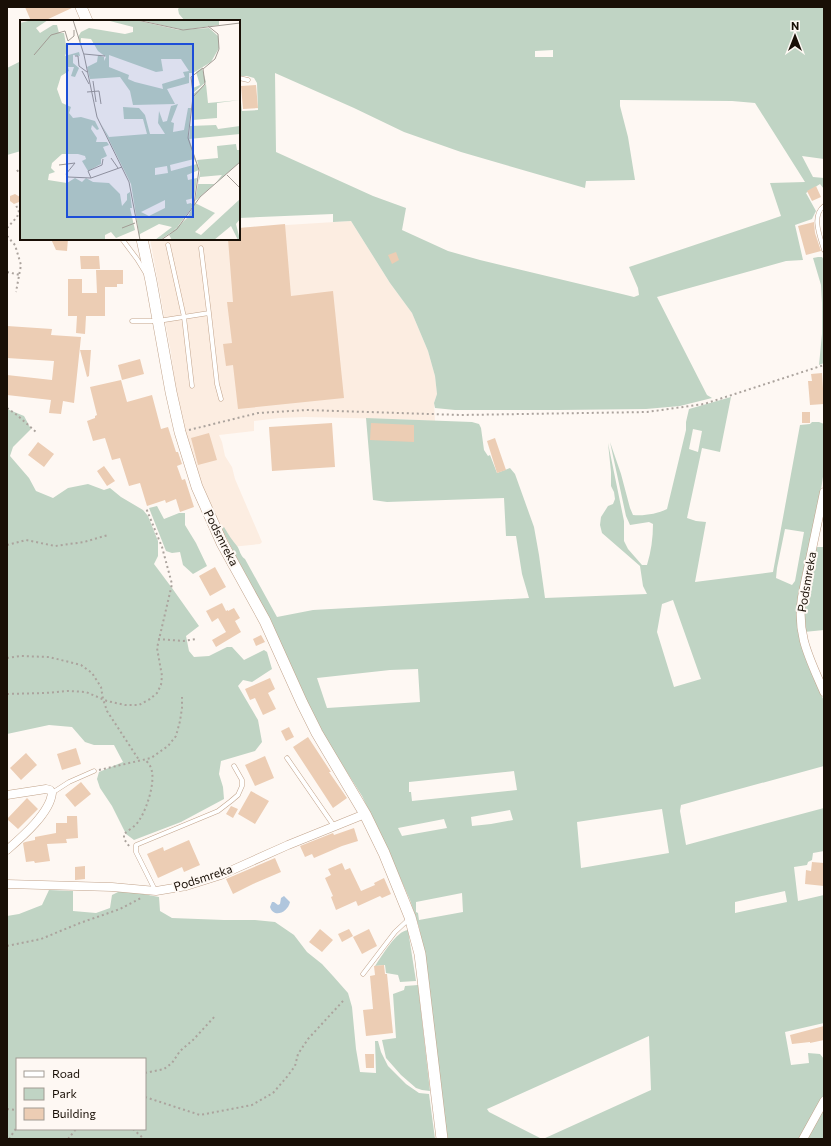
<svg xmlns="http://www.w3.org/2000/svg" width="831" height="1146" font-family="Commissioner,sans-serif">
<rect width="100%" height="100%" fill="#fef8f3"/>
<path fill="#fcede1" d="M351 221 390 283 412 313 428 351 435 376 437 394 434 403 435 421 396 419 305 417 279 418 254 421V431L219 435 222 442 225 456 232 467 235 479 262 542 260 544 231 547 198 486 179 415 171 353 150 239H239V228Z"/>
<path fill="#c0d4c4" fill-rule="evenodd" d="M180 7H824V159L802 156 813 177 824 178V189L820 184 806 193 816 211 812 219 795 225 803 260 786 261 657 297 707 395 712 398 680 406 646 409 558 410H455L435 408 434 403 437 394 435 376 428 351 412 313 390 283 351 221 333 222V214L239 218V84L242 111 258 110 257 83 254 78 247 76H239V21H185L179 14 178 9ZM553 50V57H535V51ZM275 73 354 108 404 132 461 152 585 188 586 181 635 180 628 137 620 106V100L732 101 755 103 805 182 770 183 781 216 629 267 638 288 639 295 634 297 626 295 480 260 448 251 402 230 406 208 373 196 276 152Z
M21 61V151L7 155V68Z
M818 257H822L824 260V363L819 365 822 334V303L821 285 813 258Z
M731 397 720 452 702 448 687 518 696 521 706 522 695 582 773 572 800 425 810 424 812 422H819L824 424V470L819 503 797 603V622L816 683 824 701V766L681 805 680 811 686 845 824 808V851L813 853 812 860 808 862 807 865 794 867 798 901 824 895V1023L785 1032 791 1065 809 1063 808 1053 820 1054 824 1059V1094L818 1108 799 1139H543L651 1090 649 1036 487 1109 489 1112 542 1139H447L428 974 419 927 410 900 386 846 362 796 331 747 314 719 269 618 231 547 222 529 224 527C228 534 232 540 237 546 240 550 240 556 245 559L277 617 313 610 529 598 522 574 516 536H506L504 498 387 502 373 500 366 418 472 422 479 424 481 428 484 450 488 456 490 455 497 473 510 468 515 474 534 527 539 555 545 598 647 594 643 586 640 566 602 533 600 525 601 517 608 506 613 504 615 499 614 492 611 486V472L608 443 624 521V541L628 549 642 565H647C651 552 653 538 653 524L649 522 630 525 626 516 610 442 621 474 630 508 633 515C644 516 657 514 667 509L686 430V422L689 409ZM693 429 702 431 698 452 689 449ZM785 529 804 532 795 581 792 585 776 578 777 568ZM673 600 701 679 674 687 657 632 662 604ZM418 669 420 702 327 708 317 678 390 670ZM514 771 517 790 412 801 411 792H409V782ZM662 809 669 853 581 868 577 822ZM510 810 513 820 491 824 472 826 471 817ZM444 819 447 828 402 836 398 828ZM785 891 787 902 735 913V902ZM462 893 463 912 419 920 418 913 416 912V902Z
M7 409 24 416 31 429 13 447 10 456 29 478 36 491 53 498 68 488 88 484 104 490 110 488 121 497 143 510 148 516 158 541V556L154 564 172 588 199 626 186 636 189 651 194 657 209 656 227 647H232L244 660 264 650 267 652 272 669 252 682 243 680 238 686 258 720 262 742 255 751 221 761 219 774 223 787 224 799 181 822 134 840 126 834 112 806 100 788 97 779 99 772 123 762 114 745H94L85 742 72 727 49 725 7 734Z
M157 506 164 519 179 513H185V525L196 543 207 566 193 574 183 565 180 552 172 553 166 551 149 508Z
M816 547H824V630L804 632 803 605Z
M49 890 73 891V911L96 913 110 908 112 895 122 890 159 897 160 911 172 918 224 920H255L275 922 294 935 307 952 322 964 333 976 348 993 352 1007 356 1049 360 1072 376 1073 375 1041H378L381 1052 388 1066 406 1084 419 1093 429 1094 435 1139H7V916L19 914 42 905ZM17 1059H145V1129H17Z
M408 930 416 981 400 982 398 975 386 973 385 965 375 966C382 956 396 931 408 930Z
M418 985 430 1091 422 1090 416 1088 401 1075 386 1058 382 1040 396 1038 393 994 404 990 405 986Z
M824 1106V1139H806Z"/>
<path fill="#b0c6dd" d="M284 896 290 902C288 912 274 919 270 907L272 902H274L278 905 280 904 281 898Z"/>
<path fill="#eccdb4" d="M25 7H74L44 21H31Z
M256 85 258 108 243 109 241 86Z
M816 186 821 197 812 201 807 191Z
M15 194 20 197 19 202 14 204 10 201V196Z
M814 222 815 233 821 251 806 255 798 226Z
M285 224 291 296 333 291 344 398 238 409 233 365 226 366 223 344 232 343 227 302H233L228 239H239V228Z
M51 239H68L67 251 56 250Z
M396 252 399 260 392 264 388 255Z
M80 256H99L100 269H81Z
M96 270H123V284H117V287H105V316H86L85 334 76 333 77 316H68V279H82V293H97Z
M7 326 52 329 51 335 81 337 74 403 63 401 61 414 49 413 51 400 7 395V375L52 380 54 361 7 358Z
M80 350H91L89 376 87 377Z
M140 359 144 374 122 380 118 365Z
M822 373 824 404 810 405 808 381H812L811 374Z
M121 380 127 402 152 395 161 429 168 427 176 452H178L182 464 177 466 182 480 185 479 194 507 180 512 176 499 166 503 165 500 147 506 140 483 129 486 120 458 112 460 105 438 93 441 87 421 95 418V416L97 415 90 387Z
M802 412H810V423H802Z
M332 423 335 467 272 471 269 427Z
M371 423 414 425V442L370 440Z
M209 433 217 460 198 465 191 438Z
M495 438 506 470 497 473 487 441Z
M38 442 54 454 44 467 28 455Z
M104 466 115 481 107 486 97 471Z
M215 567 226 587 210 596 199 576Z
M222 603 226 611 228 610V611L234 608 240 618 235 621 241 632 216 647 212 640 226 632 218 618 212 622 206 611Z
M261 635 265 642 256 646 253 639Z
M270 678 275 689 268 693 276 709 263 715 255 698 250 700 245 689Z
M289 727 294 737 286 741 281 731Z
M308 737 331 772H329L347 798 333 808 293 747Z
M76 748 81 764 62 770 57 754Z
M26 753 37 765 21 780 10 768Z
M265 756 274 778 255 786 245 765Z
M81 782 91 794 75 807 65 795Z
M251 791 269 801 255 824 238 814Z
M27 798 38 809 18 829 7 819Z
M231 806 238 809 233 818 226 814Z
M67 816H77L78 838 66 839 67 843 47 844 50 861 35 863 34 861 26 862 23 843 25 842 35 840V837L56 833V823H67Z
M354 828 358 841 342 846 314 858 312 854 305 857 300 846 333 833 334 835Z
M189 840 200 865 184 872 182 867 158 878 147 854 163 847 164 851Z
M275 858 281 872 253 884 233 894 226 879Z
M812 862 824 863V886L805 884 806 870 811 871Z
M342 863 345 870 350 868 361 891 375 885 374 883 384 878 391 894 382 898 380 896 358 906 356 901 336 910 331 897 333 896 325 878 331 875 328 869Z
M85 866V879L75 880V867Z
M320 929 333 940 322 952 309 942Z
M349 929 353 936 342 942 338 934Z
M369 929 377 946 362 954 353 937Z
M384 965 385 974H387L393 1033 366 1036 363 1010 373 1009 370 976 375 975 374 966Z
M824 1026V1040L810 1043V1042L792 1044 790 1035Z
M365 1054H374V1068H366Z"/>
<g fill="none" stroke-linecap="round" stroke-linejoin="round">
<g stroke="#c1a38b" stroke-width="5">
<path id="lane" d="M239 78 248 80
M824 206C811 216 820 236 824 250
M122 239 137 259 145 272
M168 245 184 317 192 386
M201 248 209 313
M132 321H158L209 313 217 384 221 399
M287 758 334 826
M52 793 69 782 94 771
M155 890 136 852V845L218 811 231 801 238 795 242 786V780L234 766
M363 974 395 932 409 919"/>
</g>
<g stroke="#c1a38b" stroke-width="9">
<path id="street" d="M824 492 802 597C796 635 810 659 824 692
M7 795 46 789 50 790 52 793C50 813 22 837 7 850
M7 884 112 887 156 891 186 886 221 875 288 845 365 814
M803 1139 824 1101"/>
</g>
<g stroke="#c1a38b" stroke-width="12">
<path id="secondary" d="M81 7 87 21
M142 239 151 281 171 392 180 432 197 487 222 543 265 621 302 703 317 733 365 814 384 853 410 917 420 954 442 1139"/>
</g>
<path stroke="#aba39d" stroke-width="2" stroke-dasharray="2 3" stroke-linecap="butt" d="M17 170 21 175
M7 228 17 217 19 212 16 205
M7 236 15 245 21 265 16 292
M7 272 20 275
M7 408 17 415 36 432
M189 430 258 413 306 410 461 415 647 412 704 404 824 365
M7 545 26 540 55 546 84 542 108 535
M158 639 183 641 197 639
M7 658 21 656 49 657 81 665 92 673 101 687 103 699 107 711 139 760
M7 694 45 693 68 691 86 692 107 701 125 705H139L150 699 157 693 161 685 162 676 157 648 172 584 162 547 146 508
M99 770 151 758 168 746 176 736 180 721 182 708V697
M129 846 124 839V834C129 830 137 825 140 819 147 808 156 781 151 768 150 765 147 762 146 760
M7 946 41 939 80 923 120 909 141 898
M145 1073 164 1069 172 1063 180 1051 193 1040 216 1015
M145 1097 200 1115 252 1105 273 1093 286 1078 295 1066 298 1054 308 1039 343 1001
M7 1109 17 1110
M133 1129 144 1139
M9 1139 17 1127
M68 1139 76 1129"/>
<use href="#lane" stroke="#fff" stroke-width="4"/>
<use href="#street" stroke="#fff" stroke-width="8"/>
<use href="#secondary" stroke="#fff" stroke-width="11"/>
</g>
<g text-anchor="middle" stroke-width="4" stroke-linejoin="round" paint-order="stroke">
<g font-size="12" fill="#190f06" stroke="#fef8f3">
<text transform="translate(221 538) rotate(63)" y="4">Podsmreka</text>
<text transform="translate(807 582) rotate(-80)" y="4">Podsmreka</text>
<text transform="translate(203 878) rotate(-18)" y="4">Podsmreka</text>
</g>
</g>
<g transform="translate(20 20)">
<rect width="220" height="220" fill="#fef8f3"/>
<path d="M12 0H28L16 8 20 13 33 5H37L39 13H44L47 31 45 36 59 32 60 36 53 35V43L59 48 55 57 51 56 54 47H48L49 51 41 56 37 69 42 83 51 87 49 93 53 98 61 97 75 101 79 109 77 110 72 105 71 109 77 118 76 122H87L89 125 83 127 87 136 81 139V144L68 151 62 141 66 139 65 136 58 134H42L32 143 31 148 35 152 29 154 28 160 47 163 55 158 62 162 66 158 73 162 89 163 100 174 102 186 107 180V174L110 172 112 188H110L115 210 96 218 91 212 85 215V220H0V3ZM86 0H115L159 10 189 8 198 16 199 28 191 42 173 53H169V63L147 69 155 84 113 85 110 71 100 57 70 59 67 47 77 42 78 35 84 37V41L86 37 78 31 71 19 61 18V23L58 17 61 12 69 8 105 14 113 12V7ZM89 35 136 52 143 51 141 39H161L169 51 163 52 165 57 142 64 143 69 115 62 108 59 109 55 89 47ZM120 0H199V5L163 10ZM182 48 186 62 173 73V68L180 65 176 52ZM186 64 188 83 220 80 197 83V98L172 100 173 74ZM158 84 151 102 154 103 153 112 164 110 168 88H171L168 115 179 150 167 155 168 160 177 158 174 178 166 180 167 184 171 183 173 186 156 209 140 220H135L152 207 139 204 120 214V220L111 164 81 104 89 117 127 114 123 99H104L103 87 119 88 125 95 130 114H145L138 103 139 91 143 102 147 101 151 86ZM174 139 177 144 151 151 150 145ZM147 146 148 153 135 155V148ZM145 180V188L129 196 121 192ZM196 105 198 109 220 106V114L169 119 170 106ZM216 124 217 130H220V142L175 181 180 152 177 140 198 138 197 126ZM202 155 195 164H178L180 157ZM220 179V199L216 204 220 220H218L211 206 194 220H152L149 215 167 198 175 183 195 193 175 212 181 215Z" fill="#c0d4c4" fill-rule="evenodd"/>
<path fill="none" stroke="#a29b94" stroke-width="1" d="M53 0 64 35 77 97 109 162 120 220M117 0 163 10 220 3M64 34 85 36M14 35 31 15 45 11 48 21 54 16V10M55 36H58L59 46 67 52M62 51 69 64M73 61 76 82M67 72 79 71 81 84M173 73 171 57 183 48M91 138 98 148M39 145 55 143 46 154 48 157 71 158 102 147M207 155 220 168M71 158 68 151 82 145 83 139M174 184 179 150 168 118 173 77 185 64 183 49 195 39 199 29 198 14 188 6M102 208 115 203M141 220 157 209 180 177 220 142"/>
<path fill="#1d4ed8" fill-opacity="0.15" stroke="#1d4ed8" stroke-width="2" d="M47 24H173V197H47Z"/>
<rect width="220" height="220" fill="none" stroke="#190f06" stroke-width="2"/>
</g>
<rect width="831" height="1146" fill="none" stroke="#190f06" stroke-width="16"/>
<rect x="16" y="1058" width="130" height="72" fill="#fef8f3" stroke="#a29b94"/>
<rect x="24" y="1071" width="20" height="6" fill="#ffffff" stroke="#a29b94"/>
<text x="52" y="1078" font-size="12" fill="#190f06">Road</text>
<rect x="24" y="1088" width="20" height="12" fill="#c0d4c4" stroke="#a29b94"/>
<text x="52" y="1098" font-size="12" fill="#190f06">Park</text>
<rect x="24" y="1108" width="20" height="12" fill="#eccdb4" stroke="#a29b94"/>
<text x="52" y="1118" font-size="12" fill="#190f06">Building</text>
<g transform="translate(795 36)" stroke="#fef8f3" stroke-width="3" paint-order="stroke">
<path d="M0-3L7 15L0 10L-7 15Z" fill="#190f06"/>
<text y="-6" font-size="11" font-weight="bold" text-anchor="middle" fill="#190f06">N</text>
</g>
</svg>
